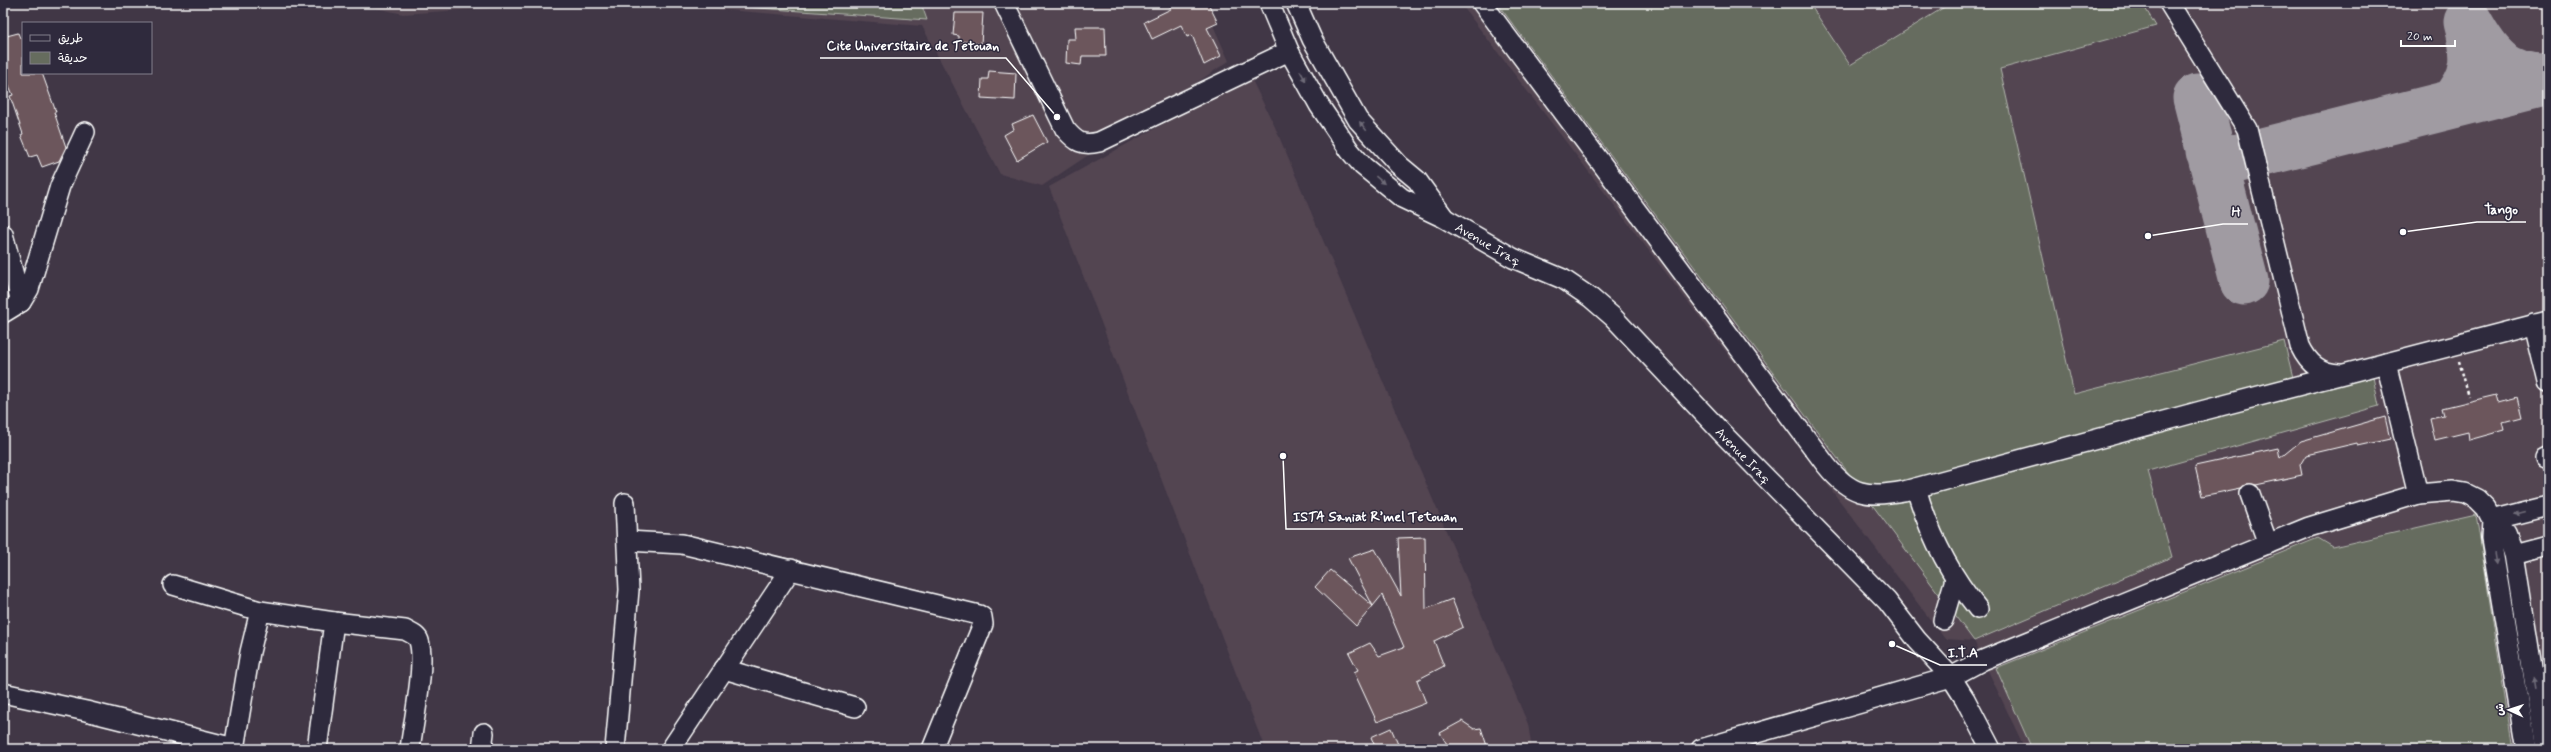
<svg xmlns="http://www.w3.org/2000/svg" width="2551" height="752" font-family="Mynerve,'Playpen Sans Arabic',sans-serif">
<rect width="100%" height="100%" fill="#413746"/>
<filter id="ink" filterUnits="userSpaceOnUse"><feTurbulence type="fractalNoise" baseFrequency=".025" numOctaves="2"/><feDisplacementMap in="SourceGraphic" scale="8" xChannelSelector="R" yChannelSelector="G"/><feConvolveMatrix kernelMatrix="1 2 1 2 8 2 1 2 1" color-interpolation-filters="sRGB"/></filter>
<g filter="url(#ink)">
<path fill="#524451" d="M353 3H537L518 6 403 14Z
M641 3H1203L1229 61 1042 186 1000 174 922 26Z
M1460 3H2548V749H2025L1974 641 1945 639Z
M1250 76 1275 127 1528 724 1532 749H1265L1049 187Z"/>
<path fill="#666c5e" stroke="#b2b6ae" d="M688 3H921L927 20Z
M1497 3H1809L1850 65 1951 3H2142L2156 26 2000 69 2074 394 2284 341 2297 394 2373 377 2379 406 2148 471 2172 557 1974 641Z
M2476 514 2513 749H2032L1996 668 2318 538 2333 547Z"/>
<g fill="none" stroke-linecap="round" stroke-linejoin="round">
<path stroke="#a09ba2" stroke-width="49" d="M2197 98 2244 281
M2453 104C2478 77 2477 55 2468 22 2487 57 2504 79 2548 78
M2210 151 2221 157 2235 159 2548 80"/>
</g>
<path fill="#6c565c" stroke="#fff" d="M1168 3H1208L1218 23 1207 28 1221 56 1204 65 1192 35 1187 37 1181 25 1152 39 1144 22 1171 9Z
M955 13H983L981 44 959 41V36L953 35Z
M1075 27H1105L1106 56H1082L1081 65 1066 63 1067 39H1076Z
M18 33 20 38 23 37V73H42L56 112H54L66 147 59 161 42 167 37 155 30 157 21 135 23 134 10 96 13 95 3 71V37Z
M989 71 1016 73 1015 100 981 98 982 79H988Z
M1033 115 1047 142 1017 160 1004 135 1014 129 1012 124Z
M2496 395 2498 402 2517 397 2522 417 2503 422 2505 430 2469 440 2468 432 2435 440 2430 418 2444 415 2442 408Z
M2385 417 2390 439 2358 446 2357 443 2306 455 2300 465 2302 475 2256 485 2247 484 2241 488 2202 496 2195 466 2278 448 2280 458 2301 441Z
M1425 537 1426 609 1452 599 1463 627 1434 641 1444 666 1417 680 1426 703 1377 722 1354 672 1358 670 1349 653 1370 643 1379 656 1404 647 1382 595 1373 606 1348 558 1375 549 1401 596 1398 538Z
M1330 570 1373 606 1356 626 1315 587Z
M1462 721 1474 729 1481 728 1488 749H1450L1440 733Z
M1391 728 1400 749H1376L1371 737Z"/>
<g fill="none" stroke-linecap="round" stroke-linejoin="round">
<g stroke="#fff" stroke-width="22">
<g id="minor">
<path d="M1004 3 1065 129C1076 142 1082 146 1099 142L1289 51"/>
<path id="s1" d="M1269 3 1289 51 1319 105 1350 151 1363 166 1402 198 1444 218 1513 258 1563 279 1591 298 1613 317 1723 434 1887 601 1917 640 1951 677 1965 699 1991 749"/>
<path d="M1296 3 1312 39 1358 120 1399 165 1417 180 1443 216"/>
<path d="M1482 3 1826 465C1850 495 1867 498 1904 491L2201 411 2548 321"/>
<path d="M2169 3 2247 129 2300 346C2308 363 2320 374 2340 374"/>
<path d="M3 234 21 302"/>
<path d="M3 313 21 302 29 289 60 186 85 132"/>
<path d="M2534 324 2548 382"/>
<path d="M2386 363 2418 494"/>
<path d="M2545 458 2548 457"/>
<path d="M1916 488C1929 534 1948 572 1978 609"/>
<path d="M2250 494 2268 544"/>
<path d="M2492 520 2506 533 2514 554 2545 749"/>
<path d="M2492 520 2548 506"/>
<path d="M627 541 682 544 979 615 982 617 983 624 932 749"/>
<path d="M2514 554 2548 545"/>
<path d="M173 585 260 611"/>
<path d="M1943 620 1955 579"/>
<path d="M334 622 405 630C410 633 417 635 419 641 426 663 413 724 410 749"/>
<path d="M724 669 855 707"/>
<path d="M3 693 86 711 234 748"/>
<path d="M234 749 250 652 260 611 334 622 317 749"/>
<path d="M482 749 484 733"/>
<path d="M615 749 629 590 625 503"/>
<path d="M671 749 791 569"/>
<path d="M1701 749 1951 677 1983 660 2309 527 2418 494 2453 491 2465 493 2477 499 2486 508 2492 520 2491 539 2526 749"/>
</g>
</g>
<path stroke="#fff" stroke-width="2.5" stroke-dasharray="3 3" stroke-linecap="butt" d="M2459 361 2469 396"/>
<use href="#minor" stroke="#2f2a3d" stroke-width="19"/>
</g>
<defs><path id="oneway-solid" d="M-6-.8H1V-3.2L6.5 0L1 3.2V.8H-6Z"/></defs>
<g fill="#6d6a77">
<use href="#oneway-solid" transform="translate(1303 76) rotate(61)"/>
<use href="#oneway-solid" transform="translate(1363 126) rotate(-128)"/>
<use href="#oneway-solid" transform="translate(1380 180) rotate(40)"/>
<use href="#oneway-solid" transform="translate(2520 513) rotate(166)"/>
<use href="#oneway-solid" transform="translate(2495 559) rotate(81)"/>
<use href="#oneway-solid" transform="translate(2535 683) rotate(-99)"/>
</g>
</g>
<g text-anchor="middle" stroke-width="3" stroke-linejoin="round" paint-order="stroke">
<g font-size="13" fill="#fff" stroke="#2f2a3d">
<text dy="5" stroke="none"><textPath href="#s1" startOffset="337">Avenue Iraq</textPath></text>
<text dy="5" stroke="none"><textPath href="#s1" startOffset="673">Avenue Iraq</textPath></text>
</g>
</g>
<path fill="none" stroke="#fff" stroke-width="1.5" d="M1057 117L1006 58H820M2403 232L2477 222H2526M2148 236L2223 224H2248M1283 456L1286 529H1463M1892 644L1940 665H1987"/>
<g fill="#fff" stroke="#2f2a3d" stroke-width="1.5">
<circle cx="1057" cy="117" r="4"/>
<circle cx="2403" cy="232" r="4"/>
<circle cx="2148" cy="236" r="4"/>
<circle cx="1283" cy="456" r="4"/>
<circle cx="1892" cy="644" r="4"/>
</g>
<g font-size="14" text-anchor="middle" font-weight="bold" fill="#fff" stroke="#2f2a3d" stroke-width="3" stroke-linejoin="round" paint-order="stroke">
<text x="913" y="50">Cite Universitaire de Tetouan</text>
<text x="2501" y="214">Tango</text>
<text x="2236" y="216">H</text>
<text x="1375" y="521">ISTA Saniat R’mel Tetouan</text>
<text x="1963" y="657">I.T.A</text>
</g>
<rect width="2551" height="752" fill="none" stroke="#2f2a3d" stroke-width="16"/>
<rect x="8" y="8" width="2535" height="736" fill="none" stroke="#fff" stroke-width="1.5" filter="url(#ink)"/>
<rect x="22" y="22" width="130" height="52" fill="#2f2a3d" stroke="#827f8b"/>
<rect x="30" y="35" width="20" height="6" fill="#2f2a3d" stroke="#827f8b"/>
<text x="58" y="42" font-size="12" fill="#ffffff">طريق</text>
<rect x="30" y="52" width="20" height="12" fill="#666c5e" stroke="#827f8b"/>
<text x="58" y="62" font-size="12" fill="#ffffff">حديقة</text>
<g transform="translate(2509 710) rotate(273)" stroke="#2f2a3d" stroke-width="3" paint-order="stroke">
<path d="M0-3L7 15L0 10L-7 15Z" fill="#ffffff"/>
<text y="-6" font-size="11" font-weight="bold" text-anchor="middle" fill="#ffffff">ش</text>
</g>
<path d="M2401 40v6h54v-6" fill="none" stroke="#ffffff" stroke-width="2"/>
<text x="2407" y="40" font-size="12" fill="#ffffff" stroke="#2f2a3d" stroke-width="3" paint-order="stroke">20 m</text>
</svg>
